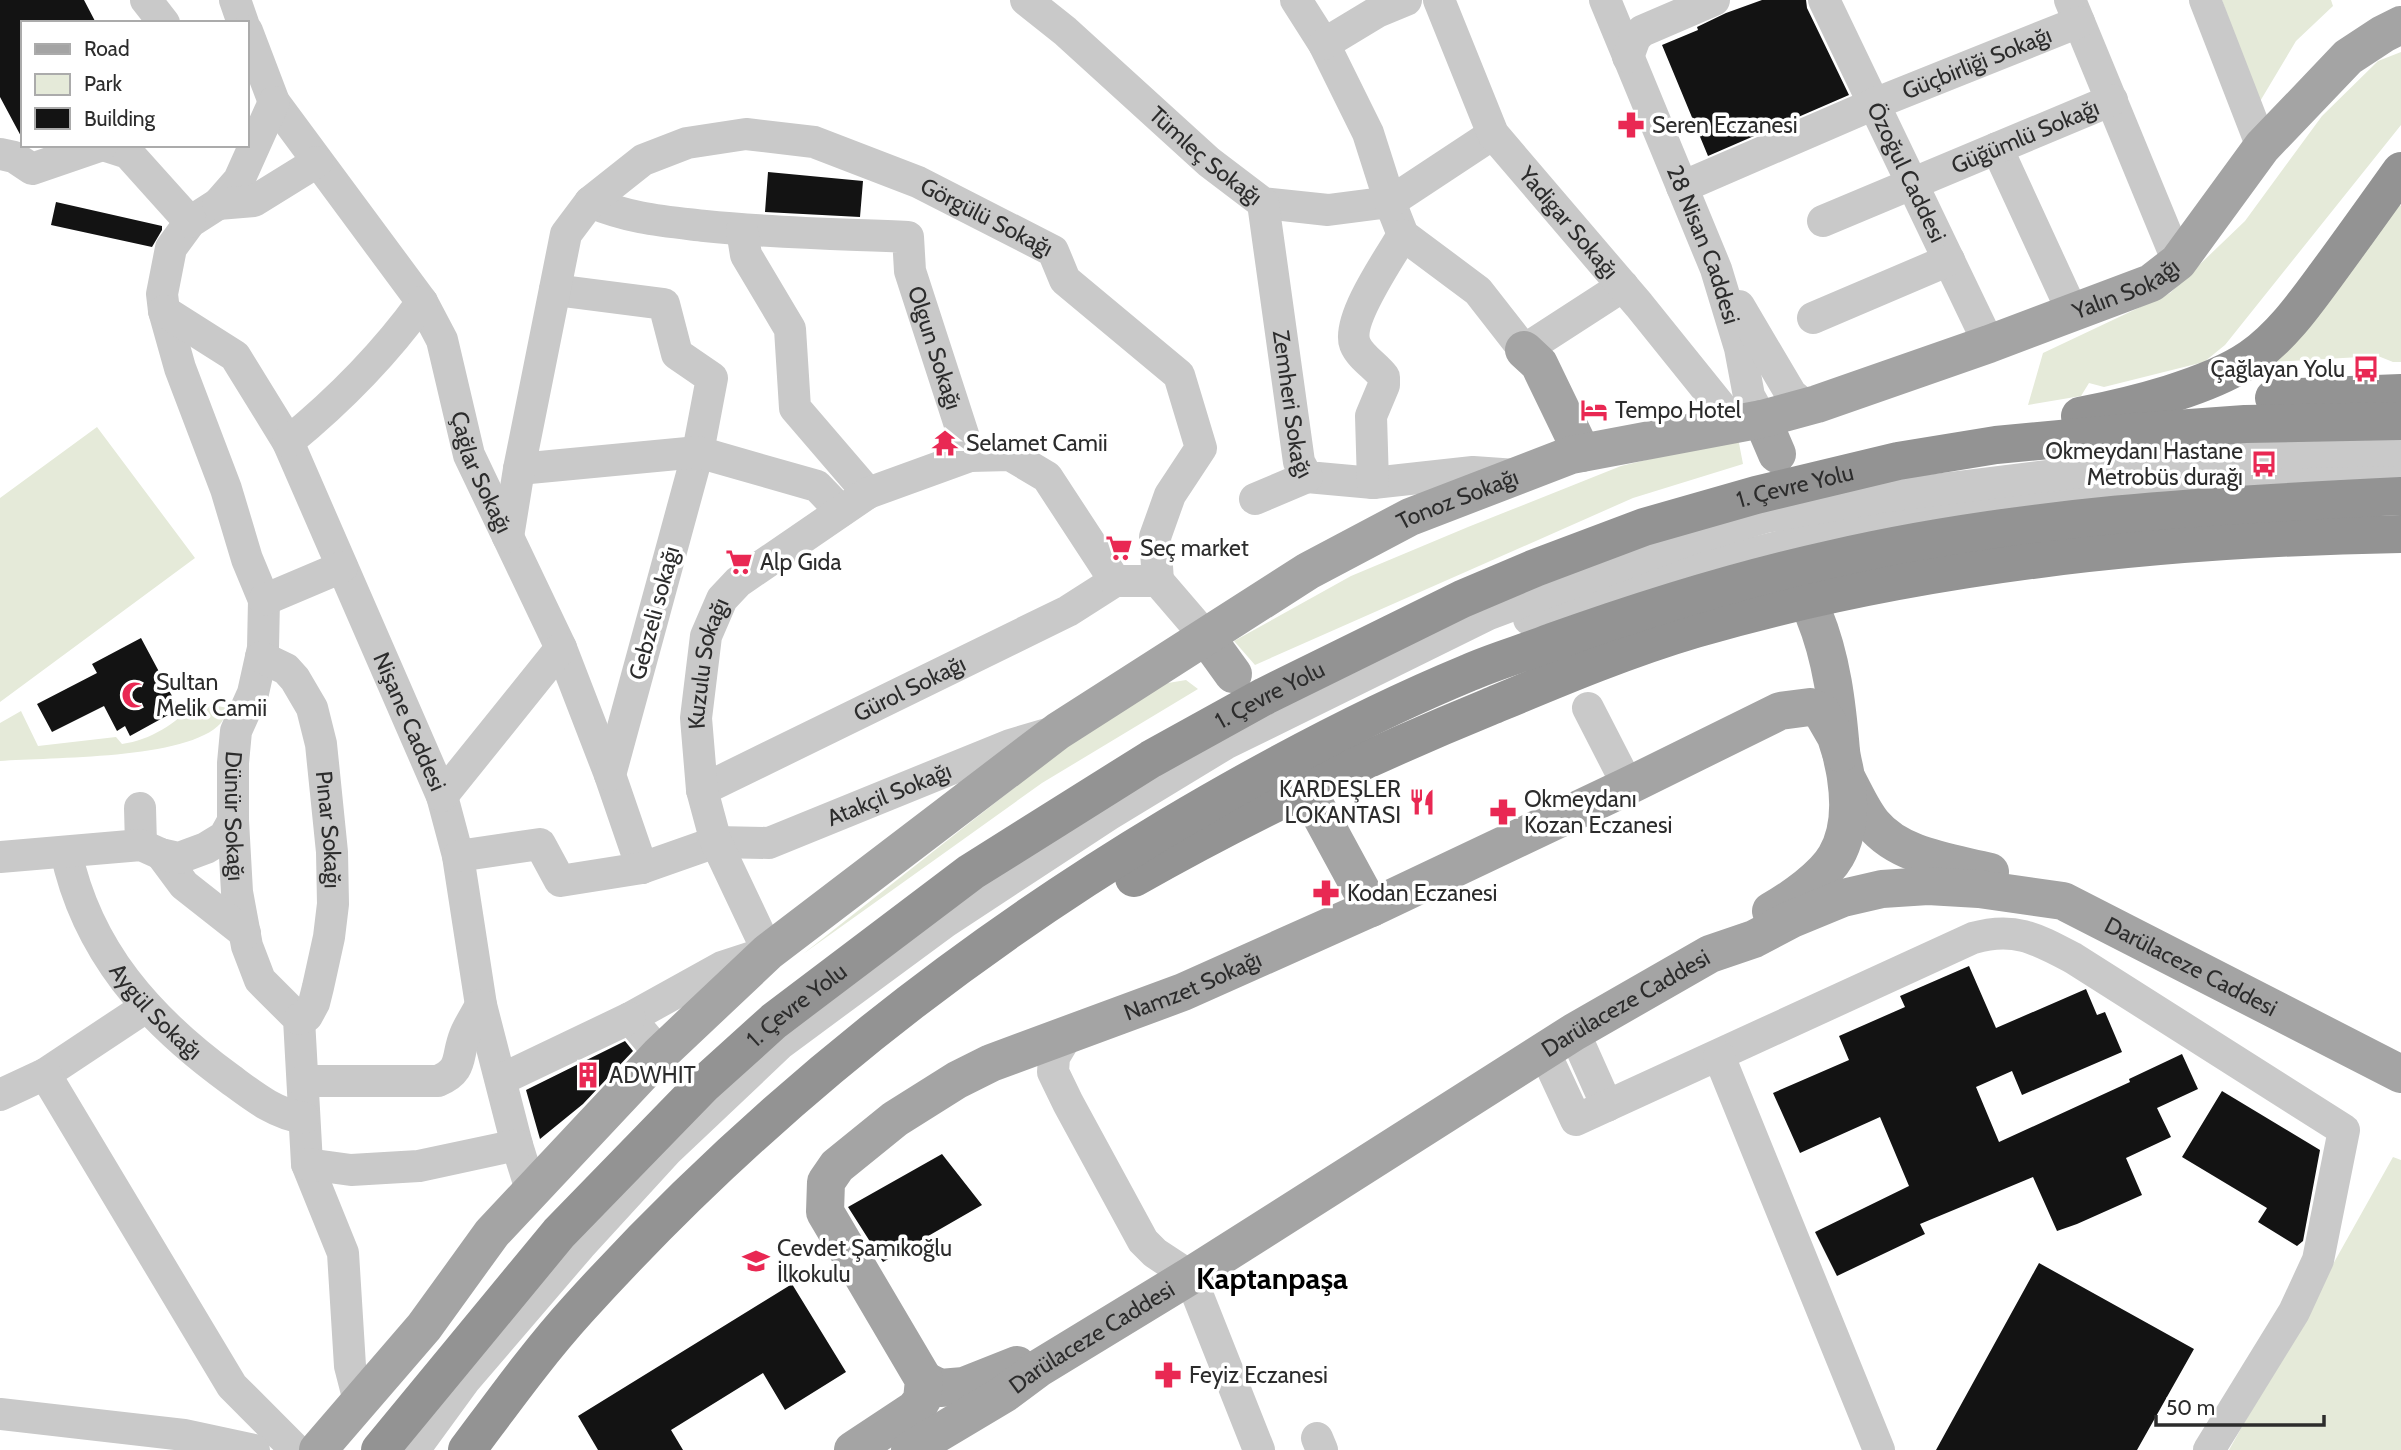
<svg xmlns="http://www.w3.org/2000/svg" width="2401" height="1450" font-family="Cabin,sans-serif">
<rect width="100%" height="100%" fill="#fff"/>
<path fill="#e5ead9" d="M2222 0H2331L2333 6 2296 41 2259 103Z
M2401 52V125L2225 345 2204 362 2104 387 2089 383 2081 396 2028 405 2043 353 2170 293 2245 221 2322 116 2378 61Z
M2392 198 2401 206V362H2393L2378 356 2272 362Z
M97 427 195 558 0 702V498Z
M1738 438 1743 464 1633 498 1255 665 1234 641 1351 576 1468 527 1621 466Z
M1186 680 1198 689 1042 783 803 954 1114 709 1162 684Z
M196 702 228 708C226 713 224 719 221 723 188 760 50 757 0 761V723L21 711 38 746 116 737 122 744C151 740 175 724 196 702Z
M2393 1157 2401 1160V1450H2229Z"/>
<path fill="#131313" d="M0 0H84L96 23H23V140L0 97Z
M1762 0H1806L1807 8 1849 95 1708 156 1662 45 1698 30 1697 27 1726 13Z
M768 172 863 181 860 217 765 212Z
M56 202 162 226V230L152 247 51 225Z
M141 638 179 709 130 736 125 726 117 731 104 706 52 732 37 704 97 673 92 664Z
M1969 966 1996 1028 2086 989 2097 1015 2105 1012 2122 1052 2022 1095 2012 1071 1976 1087 1999 1142 2130 1082 2129 1079 2182 1054 2198 1089 2157 1108 2171 1137 2126 1158 2142 1195 2077 1224 2057 1231 2033 1177 1920 1224 1925 1234 1837 1276 1815 1232 1909 1186 1880 1117 1800 1153 1773 1093 1849 1060 1839 1036 1905 1007 1900 996Z
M625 1041 633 1051 583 1104 540 1139 526 1090Z
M2222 1091 2320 1150 2303 1241 2297 1246 2258 1222 2267 1208 2182 1157Z
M942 1154 982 1205 883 1262 848 1207Z
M2039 1263 2194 1349 2137 1450H1936Z
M792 1284 846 1372 785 1410 763 1373 671 1430 683 1450H598L578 1416Z"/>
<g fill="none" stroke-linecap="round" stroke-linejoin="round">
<g stroke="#c9c9c9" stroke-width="32">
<path d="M146 0 164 23"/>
<path d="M235 0 243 23"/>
<path id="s1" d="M1026 0 1065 31 1209 162 1263 203 1328 210 1390 202 1403 235 1478 291 1524 350 1623 286"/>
<path d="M1296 0 1324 44 1368 133 1390 202 1493 134"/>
<path id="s2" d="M1439 0 1493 134 1639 305 1734 423"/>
<path id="s3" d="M1605 0 1716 269 1740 348 1749 396 1762 419"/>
<path id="s4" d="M1824 0 1989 344"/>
<path d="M2070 0 2178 262"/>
<path d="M2205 0 2262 147"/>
<path id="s5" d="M247 31 274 102 422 302 442 340 469 455 561 648 610 775 642 868"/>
<path d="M1324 44 1377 12 1406 0"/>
<path d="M1628 57 1635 38 1642 31 1714 0"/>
<path id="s6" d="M274 102 239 180 218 204 190 222 171 248 162 294 164 311 180 368 226 489 247 559 264 600 263 648 253 693 236 731 233 763V821L237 892 247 946 260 980 299 1019 307 1164 343 1253 350 1366 359 1401"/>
<path d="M103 145 128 153 190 222"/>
<path d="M1997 148 2073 313"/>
<path d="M0 154 14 157 32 169 102 145"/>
<path id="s7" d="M1682 187 1874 104 2079 22"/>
<path id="s8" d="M590 202C631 219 662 221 705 226 772 233 840 234 908 237L910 271 970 456"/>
<path id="s9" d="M1263 203 1299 462 1307 477 1373 483 1473 472 1516 475"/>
<path d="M218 204 254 201 317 162"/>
<path id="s10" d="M1823 221 2112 100"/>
<path d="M742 230 746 255 790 329 795 408 868 493"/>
<path d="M555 290 664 304 677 354 712 378 698 452 610 775"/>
<path d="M1739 306 1791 394 1803 404H1817"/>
<path id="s11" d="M164 311 235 356 288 442 442 796 458 856 481 1005 517 1145 532 1193"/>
<path d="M1813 318 1949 260"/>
<path d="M288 442C338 401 384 355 422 302"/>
<path d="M519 469 698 452 817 486 841 511"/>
<path d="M1373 483 1371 416 1384 385V377C1376 366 1360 357 1355 344 1346 320 1390 257 1403 235"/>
<path d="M1255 499 1307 477"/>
<path id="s12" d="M508 537 519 469 566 234 590 202 643 160 687 143 746 134 814 142 918 182 1053 251 1065 280 1179 375 1201 448 1170 495 1155 537 1158 581"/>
<path d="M264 600 342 567"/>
<path d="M1529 619C1656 578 1786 540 1917 518 2077 491 2239 478 2401 472"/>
<path id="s13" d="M261 657 286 669 295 679 312 708 321 744 332 852 333 904 329 937 318 987 314 1003 307 1016 299 1019"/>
<path d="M1588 708 1628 786"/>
<path id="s14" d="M702 790 1068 611 1115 581"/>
<path d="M442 796 561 648"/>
<path d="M140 808 141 845"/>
<path id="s15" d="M66 852C87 951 149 1020 230 1079 253 1096 275 1114 304 1118"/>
<path d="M161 854 184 885 245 933"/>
<path id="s16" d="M458 856 540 844 560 881 642 868 716 842 769 843 1010 745 1047 734"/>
<path d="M0 857 141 845 161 854 179 858 206 848 224 837 233 821"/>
<path d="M1574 1032 1607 1106"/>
<path d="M1066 1037 1054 1057 1053 1072 1068 1103 1143 1241 1155 1253 1190 1276 1259 1450"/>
<path d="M1544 1051 1576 1120 1973 938C2015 926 2037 939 2073 958L2344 1130 2318 1260 2294 1312 2209 1450"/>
<path id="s17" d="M660 1054 630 1018 722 967 768 952 716 842 702 790 696 718 706 636 722 599 738 582 868 493 970 456 1010 455 1047 477 1115 581H1158L1207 638"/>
<path d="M1719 1056 1879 1450"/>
<path d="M45 1074 146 1007"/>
<path d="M502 1079 630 1018"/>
<path d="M303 1081H438C464 1070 456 1057 465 1035 469 1025 476 1015 481 1005"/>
<path d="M0 1095 45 1074 232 1386 296 1450"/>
<path d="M307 1164 351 1170 419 1166 517 1145"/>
<path d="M0 1414 184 1435 254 1450"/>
<path d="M1317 1438 1322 1450"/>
<path d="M414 1450 465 1380 580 1246 667 1151 781 1043 945 922 1108 815 1225 744 1489 614 1688 540 1766 517 1887 496 2223 454 2401 450"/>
</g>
<g stroke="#a4a4a4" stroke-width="38">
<path d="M1524 350 1539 364 1582 453"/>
<path d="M1762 419 1777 454"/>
<path d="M1207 638 1233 674"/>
<path d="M1848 781C1856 796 1863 812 1873 824 1900 857 1951 862 1990 872"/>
<path d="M1308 792 1371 908"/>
<path d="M1771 911C1792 899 1824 877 1836 856 1849 833 1850 804 1846 778 1845 769 1842 760 1841 751 1837 704 1832 659 1814 615"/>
<path d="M924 1380 940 1388 964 1386 1017 1365"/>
<path id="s18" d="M318 1450 424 1327 492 1233 660 1054 768 952 1058 731 1308 571 1410 517 1571 455 1762 419 1817 404 1989 344 2151 283 2178 262 2262 147 2348 57 2383 34 2401 25"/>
<path id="s19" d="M853 1450 915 1409 922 1400 924 1380 825 1212 826 1182 837 1166 895 1119 957 1080 991 1063 1183 992 1371 908 1628 786 1780 711 1810 707 1821 711 1836 737 1841 753"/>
<path id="s20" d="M910 1450 1004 1394 1039 1368 1190 1276 1574 1032 1710 954 1754 939 1792 919 1843 898 1882 889 1928 886 1979 889 2063 901 2401 1074"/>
</g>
<g stroke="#939393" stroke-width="38">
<path d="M2274 398 2401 393"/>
<path d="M2080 416C2131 406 2209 387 2251 358 2282 336 2304 305 2326 275 2351 241 2376 206 2401 171"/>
<path d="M1134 878C1248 813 1367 757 1489 707 1556 679 1624 650 1695 629 1922 563 2164 538 2401 534"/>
<path id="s21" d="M380 1450 559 1233 702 1086 774 1021 971 872 1151 759 1265 696 1462 599 1535 568 1644 527 1756 495 1898 461 1996 445 2135 432 2245 424 2401 421"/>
<path d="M467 1450C503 1402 538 1353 578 1309 751 1118 948 959 1168 827 1264 770 1364 716 1468 673 1495 661 1524 653 1552 642 1644 609 1737 580 1832 559 2019 516 2210 505 2401 496"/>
</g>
</g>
<defs>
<g id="pharmacy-bare" transform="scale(2.1)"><path d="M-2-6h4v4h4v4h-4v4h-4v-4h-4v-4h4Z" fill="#e92853" stroke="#fff" stroke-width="2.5" paint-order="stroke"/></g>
<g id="bus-bare" transform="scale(2.1)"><path d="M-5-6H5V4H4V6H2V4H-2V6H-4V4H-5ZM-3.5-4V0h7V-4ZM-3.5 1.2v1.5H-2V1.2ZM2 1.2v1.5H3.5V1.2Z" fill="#e92853" stroke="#fff" stroke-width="2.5" paint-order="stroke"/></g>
<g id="hotel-bare" transform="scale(2.1)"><path d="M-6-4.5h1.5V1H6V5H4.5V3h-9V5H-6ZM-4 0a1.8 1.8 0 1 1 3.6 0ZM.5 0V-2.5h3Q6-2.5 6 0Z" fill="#e92853" stroke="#fff" stroke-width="2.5" paint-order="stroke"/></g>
<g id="temple-bare" transform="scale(2.1)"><path d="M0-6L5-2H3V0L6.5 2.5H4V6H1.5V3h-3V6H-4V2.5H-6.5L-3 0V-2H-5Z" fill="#e92853" stroke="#fff" stroke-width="2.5" paint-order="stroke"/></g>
<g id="supermarket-bare" transform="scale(2.1)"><path d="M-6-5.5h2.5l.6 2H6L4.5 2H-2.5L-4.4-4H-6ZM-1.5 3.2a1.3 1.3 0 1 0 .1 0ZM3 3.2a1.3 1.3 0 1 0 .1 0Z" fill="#e92853" stroke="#fff" stroke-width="2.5" paint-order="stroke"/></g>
<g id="mosque-bare" transform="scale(2.1)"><path d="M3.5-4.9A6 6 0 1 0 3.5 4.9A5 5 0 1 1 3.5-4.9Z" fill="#e92853" stroke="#fff" stroke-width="2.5" paint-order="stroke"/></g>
<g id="restaurant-bare" transform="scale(2.1)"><path d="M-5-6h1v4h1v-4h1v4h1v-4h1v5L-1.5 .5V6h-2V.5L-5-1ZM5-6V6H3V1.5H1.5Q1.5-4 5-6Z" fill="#e92853" stroke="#fff" stroke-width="2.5" paint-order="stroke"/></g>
<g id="building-bare" transform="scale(2.1)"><path d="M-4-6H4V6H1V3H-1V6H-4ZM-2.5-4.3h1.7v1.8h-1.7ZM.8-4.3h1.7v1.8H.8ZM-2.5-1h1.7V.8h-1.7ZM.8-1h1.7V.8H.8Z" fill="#e92853" stroke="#fff" stroke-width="2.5" paint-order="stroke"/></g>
<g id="school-bare" transform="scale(2.1)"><path d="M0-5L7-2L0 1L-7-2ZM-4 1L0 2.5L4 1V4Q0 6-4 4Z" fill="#e92853" stroke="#fff" stroke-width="2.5" paint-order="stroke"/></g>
</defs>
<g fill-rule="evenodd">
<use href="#pharmacy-bare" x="1631" y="125"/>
<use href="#bus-bare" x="2366" y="369"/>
<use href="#hotel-bare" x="1594" y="410"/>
<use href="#temple-bare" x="945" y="443"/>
<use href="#bus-bare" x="2264" y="464"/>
<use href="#supermarket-bare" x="1119" y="548"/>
<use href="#supermarket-bare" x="739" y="562"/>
<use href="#mosque-bare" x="135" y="695"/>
<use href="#restaurant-bare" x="1422" y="802"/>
<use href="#pharmacy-bare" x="1503" y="812"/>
<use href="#pharmacy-bare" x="1326" y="893"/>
<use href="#building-bare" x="588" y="1075"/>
<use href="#school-bare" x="756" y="1261"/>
<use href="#pharmacy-bare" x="1168" y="1375"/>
</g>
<g text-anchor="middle" stroke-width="7" stroke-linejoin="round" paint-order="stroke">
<g font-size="23" fill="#2c2c2c" stroke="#fff">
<text dy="8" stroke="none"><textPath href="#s7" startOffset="320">Güçbirliği Sokağı</textPath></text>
<text dy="8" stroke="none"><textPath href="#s10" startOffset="219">Güğümlü Sokağı</textPath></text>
<text dy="8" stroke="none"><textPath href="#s1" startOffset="238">Tümleç Sokağı</textPath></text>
<text dy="8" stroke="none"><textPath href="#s4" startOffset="191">Özoğul Caddesi</textPath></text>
<text dy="8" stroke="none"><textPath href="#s12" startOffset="780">Görgülü Sokağı</textPath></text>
<text dy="8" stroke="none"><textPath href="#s2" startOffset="261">Yadigar Sokağı</textPath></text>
<text dy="8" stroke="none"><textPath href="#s3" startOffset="264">28 Nisan Caddesi</textPath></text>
<text dy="8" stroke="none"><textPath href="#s18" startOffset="2203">Yalın Sokağı</textPath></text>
<text dy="8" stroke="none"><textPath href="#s8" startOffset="436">Olgun Sokağı</textPath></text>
<text dy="8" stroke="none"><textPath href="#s9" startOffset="203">Zemheri Sokağı</textPath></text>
<text dy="8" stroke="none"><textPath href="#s5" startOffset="506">Çağlar Sokağı</textPath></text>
<text dy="8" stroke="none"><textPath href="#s21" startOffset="1745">1. Çevre Yolu</textPath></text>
<text dy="8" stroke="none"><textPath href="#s18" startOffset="1500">Tonoz Sokağı</textPath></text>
<text transform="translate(654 613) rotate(-75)" y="8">Gebzeli sokağı</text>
<text dy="8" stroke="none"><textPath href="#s17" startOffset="504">Kuzulu Sokağı</textPath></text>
<text dy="8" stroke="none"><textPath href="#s14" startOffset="231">Gürol Sokağı</textPath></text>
<text dy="8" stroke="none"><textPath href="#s21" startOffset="1178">1. Çevre Yolu</textPath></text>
<text dy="8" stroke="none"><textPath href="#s11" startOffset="490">Nişane Caddesi</textPath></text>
<text dy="8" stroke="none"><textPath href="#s16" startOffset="469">Atakçil Sokağı</textPath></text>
<text dy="8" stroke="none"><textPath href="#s6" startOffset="774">Dünür Sokağı</textPath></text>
<text dy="8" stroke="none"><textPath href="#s13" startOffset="198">Pınar Sokağı</textPath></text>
<text dy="8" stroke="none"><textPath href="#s20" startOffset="1452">Darülaceze Caddesi</textPath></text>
<text dy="8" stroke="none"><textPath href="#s19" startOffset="752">Namzet Sokağı</textPath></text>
<text dy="8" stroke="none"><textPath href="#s20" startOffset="844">Darülaceze Caddesi</textPath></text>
<text dy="8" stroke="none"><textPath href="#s21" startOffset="611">1. Çevre Yolu</textPath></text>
<text dy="8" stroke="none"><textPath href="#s15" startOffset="186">Aygül Sokağı</textPath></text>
<text dy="8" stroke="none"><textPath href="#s20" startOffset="214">Darülaceze Caddesi</textPath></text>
</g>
<g font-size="23" fill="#2c2c2c" stroke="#fff" text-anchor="start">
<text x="1652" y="133">Seren Eczanesi</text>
<text x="2345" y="377" text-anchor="end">Çağlayan Yolu</text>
<text x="1615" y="418">Tempo Hotel</text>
<text x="966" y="451">Selamet Camii</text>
<text x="2243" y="459" text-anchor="end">Okmeydanı Hastane<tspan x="2243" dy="26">Metrobüs durağı</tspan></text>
<text x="1140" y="556">Seç market</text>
<text x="760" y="570">Alp Gıda</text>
<text x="156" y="690">Sultan<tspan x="156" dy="26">Melik Camii</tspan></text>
<text x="1401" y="797" text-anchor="end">KARDEŞLER<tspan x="1401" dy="26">LOKANTASI</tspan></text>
<text x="1524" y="807">Okmeydanı<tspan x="1524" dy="26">Kozan Eczanesi</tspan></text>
<text x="1347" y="901">Kodan Eczanesi</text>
<text x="609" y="1083">ADWHIT</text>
<text x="777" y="1256">Cevdet Şamıkoğlu<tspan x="777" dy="26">İlkokulu</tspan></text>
<text x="1189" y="1383">Feyiz Eczanesi</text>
</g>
<g font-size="30" font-weight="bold" fill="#000" stroke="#fff">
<text x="1272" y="1289">Kaptanpaşa</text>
</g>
</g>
<rect x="21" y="21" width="228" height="126" fill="#ffffff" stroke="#ababab" stroke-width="2"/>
<rect x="35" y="44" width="35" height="10" fill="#a4a4a4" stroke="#ababab" stroke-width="2"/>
<text x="84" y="56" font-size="21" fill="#2c2c2c">Road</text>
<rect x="35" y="74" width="35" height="21" fill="#e5ead9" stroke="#ababab" stroke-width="2"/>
<text x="84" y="91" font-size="21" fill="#2c2c2c">Park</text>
<rect x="35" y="108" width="35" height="21" fill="#131313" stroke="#ababab" stroke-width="2"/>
<text x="84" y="126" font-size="21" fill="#2c2c2c">Building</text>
<path d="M2156 1415v10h168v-10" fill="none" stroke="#2c2c2c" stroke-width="3.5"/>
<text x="2166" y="1415" font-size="21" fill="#2c2c2c" stroke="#ffffff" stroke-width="5" paint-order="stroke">50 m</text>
</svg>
